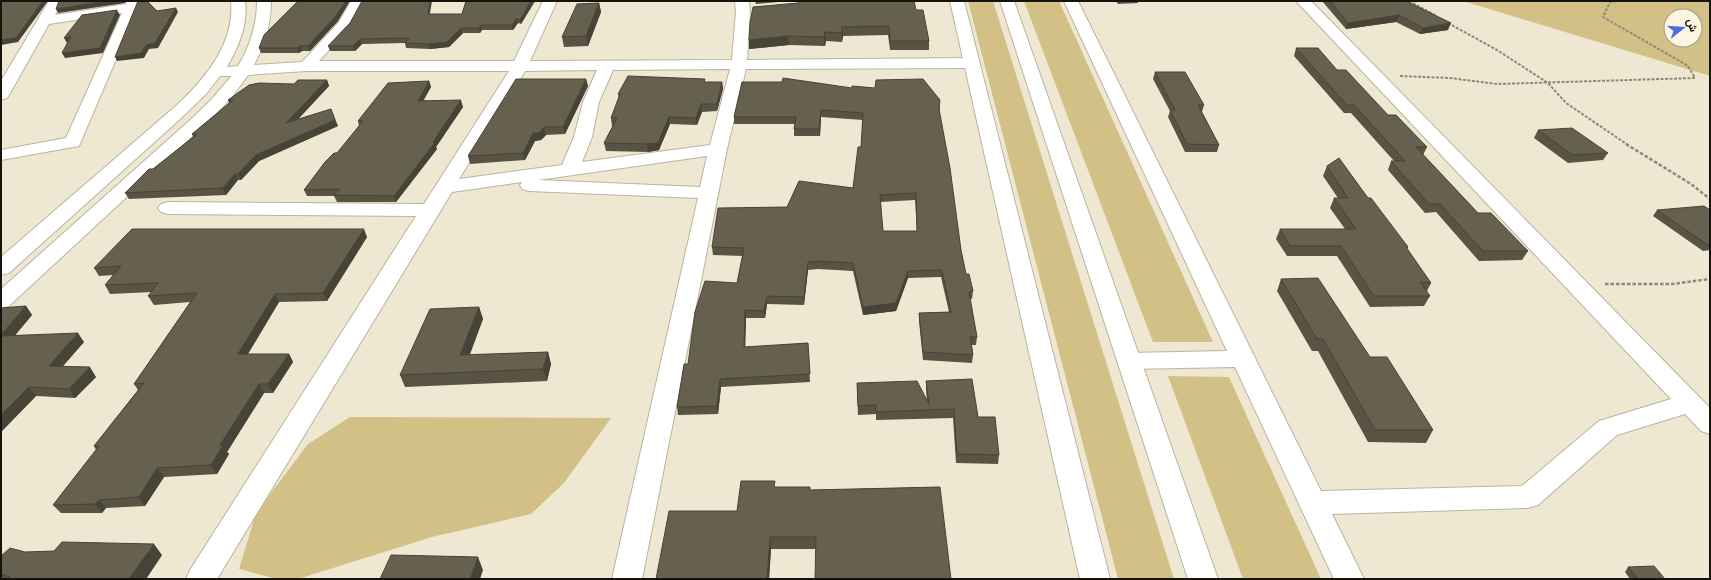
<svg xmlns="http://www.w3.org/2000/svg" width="1711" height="580" font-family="Helvetica,Vazirmatn,sans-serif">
<rect width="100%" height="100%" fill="#eee8d3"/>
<path fill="#d2c086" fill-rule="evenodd" d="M968 1H993L1174 579H1118Z
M1024 1H1059L1213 342H1153Z
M1463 1H1710V76ZM1671 16H1695V40H1671Z
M1168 376 1229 377 1321 579H1243Z
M350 417 611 418 564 483 531 514 432 537 298 579H277L239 569 256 513 308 444Z"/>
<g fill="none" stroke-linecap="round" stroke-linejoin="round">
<g stroke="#bab49f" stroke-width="2">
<path id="minor" d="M49 1H63L55 15 126 4 127 1H141L79 146 1 160V150L66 138 122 13 49 24 9 95 7 98 1 100V81Z
M231 1H245C248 25 239 46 227 67L238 66C250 46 257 25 257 1H271C271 24 265 44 254 65L302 62 339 22 351 1H365L350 27 319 61H514L543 1H557L530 61 732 60 736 11 735 1H749L750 11 747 60 972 58 977 60 980 63 977 66 972 68 746 69 727 149 642 579H612L698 198 529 191 522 189 520 185 522 182 452 192 217 579H186L190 570 416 216 168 214 161 212 158 208 161 204 168 202 424 204 509 71H306L248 75 232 97 212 118 9 306 1 308V289L189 121 210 101 229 79 231 76H220L206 94 179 120 9 273 1 275V257L177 105C206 78 235 43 231 1ZM730 69 710 145 582 162 592 137 599 102 613 70ZM597 70 583 102 574 137 562 165 459 179 525 71ZM707 156 700 187 538 180Z
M1064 1H1078L1321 491 1522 486 1599 421 1671 399 1296 1H1311L1710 408V434L1701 431 1685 414 1617 435 1538 505 1528 508 1332 514 1364 579H1334L1235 367 1129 369 1120 367 1117 361 1120 355 1129 353 1227 351Z"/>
</g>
<g stroke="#bab49f" stroke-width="2">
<path id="major" d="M950 1H964L1110 579H1080Z
M1000 1H1014L1218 579H1188Z"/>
</g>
<path stroke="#8d897a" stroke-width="2" stroke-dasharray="3 1.5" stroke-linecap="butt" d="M1409 1 1435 15
M1448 23 1497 50 1548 83 1566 103 1628 145
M1400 76 1450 78 1497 84 1695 78 1688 66 1603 17 1610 2 1616 1"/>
<path stroke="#8d897a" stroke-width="2.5" stroke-dasharray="3.5 2" stroke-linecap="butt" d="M1626 144 1691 184 1710 199
M1605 284H1672L1710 279"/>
<use href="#minor" fill="#fff" fill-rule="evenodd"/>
<use href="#major" fill="#fff" fill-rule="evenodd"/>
</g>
<path fill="#585343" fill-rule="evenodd" d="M466 1H535L521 24 518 23 513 30H482L480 33H463L449 47 430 49 406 48 405 43 362 44 355 51H330L328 46 350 23 430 14H462Z
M755 1H789L756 4Z
M1116 1H1138V3L1118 4Z
M1322 1H1406L1448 30 1420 34 1396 22 1346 29Z
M599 3 601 12 588 46 564 47 562 37Z
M798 3 916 10 929 41V50H890L888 35 843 36 842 42 826 41 825 46 789 45 749 49V40Z
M338 21 310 51H302L299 53H261L259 48Z
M1296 48 1337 70 1388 115 1427 147 1423 155 1478 213 1528 251 1522 260 1479 261 1436 212 1425 213 1388 170 1391 161H1394L1351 113H1344L1294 56Z
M1155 72 1204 105 1202 112 1219 145 1217 152H1185L1168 117 1170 111 1153 79Z
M586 79 588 86 565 134 546 135 541 140 535 141 525 160 470 164 468 156Z
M327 80 329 86 298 119 331 109 338 126 259 161 241 180H238L226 195 129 199 125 193 153 169 193 137 192 134 229 103 228 100 294 84Z
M429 81 431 87 423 100 463 107 436 147 437 149 396 202H337L334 196H307L304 190 337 153 359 126 358 121Z
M706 82H722L723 89 717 111 702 112 697 125 670 124 659 150 648 152 606 151 604 143 613 126H612L611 118 619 98 618 94Z
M742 82 940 107 939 112 961 250 966 274 973 291 972 299H970L977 337 976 345H972L973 355 972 363 923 360 919 321V313L949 312 941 277 908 278 896 311 863 315 853 271 818 269 808 270 804 305 767 304 765 318H746L745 347 808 343 810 382 721 387 718 414 678 415 677 407 688 364 737 283 743 256 713 255 712 247 787 207 853 188 861 147 863 120 821 117 820 136H794V129L795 124H734V117ZM915 200 917 231H883L880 202Z
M1538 130 1608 153 1603 160 1568 163 1534 138Z
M1327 166 1368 198 1408 247 1407 249 1431 283 1427 291 1430 296 1424 306 1370 307 1337 256H1287L1276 239 1280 229H1345L1330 208 1334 198H1338L1323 176Z
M1657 210H1710V250L1703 251 1653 216Z
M367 237 327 301 279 302 248 354H289L293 362 273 393H264L227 452 229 454 217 474 164 477 145 506 106 508 102 513H61L53 505 96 450 94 446 138 390 134 384 190 302 154 305 148 296 152 292 110 294 105 285 113 275 99 276 94 268Z
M1281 279 1370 357 1433 430 1426 443 1368 442 1318 351H1312L1277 291Z
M26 306 32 315 15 335 84 342 63 366 96 377 75 398 36 396 1 432V308Z
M479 307 483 319 469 355 548 352 551 364 547 381 405 387 400 375Z
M926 381 978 417 999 455 998 464 956 463 953 418 876 420V414L858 415 857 392V383L927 401 926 390Z
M775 487 810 490 940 487 815 549H771L769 579H656L737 511Z
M25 552 162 555 146 579H1V556Z
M1628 567 1665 579H1630L1625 572Z"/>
<path fill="#474337" d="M43 1H48L18 42 1 45V40Z
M106 1H126L125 3 58 13 56 9Z
M346 1H350L338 21 310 51 308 46Z
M430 1H432L429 19 428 14Z
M531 1H535L521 24 520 20Z
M599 3 601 12 588 46 586 36Z
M176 8 178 12 158 48 149 49 144 58 117 61 115 57 146 45Z
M117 10 120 15 103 53 65 58 62 53Z
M1399 15 1396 22 1346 29 1348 23Z
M517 18 518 23 513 30 512 25Z
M1451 23 1448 30 1420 34 1423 28Z
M481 25 482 30 480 33 479 28Z
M842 27 843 36 842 42Z
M461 28 463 33 449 47 430 49 428 44Z
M825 32 826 41 825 46 824 37Z
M71 36 74 42 67 43 64 38Z
M788 36 789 45 749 49V40Z
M360 39 362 44 355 51 353 46Z
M300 46 302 51 299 53 297 48Z
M586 79 588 86 565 134 563 127Z
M327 80 329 86 289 129 286 123Z
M429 81 431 87 420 107 418 101Z
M722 82 723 89 717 111V104Z
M461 100 463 107 436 147 437 149 396 202 394 196 433 142Z
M701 104 702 112 697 125 696 118Z
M821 110V117L820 136 819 129Z
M669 117 670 124 659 150 648 152 647 144Z
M335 120 338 126 259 161 241 180 238 174 256 155Z
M544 127 546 135 541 140 535 141 525 160 523 153 533 133Z
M235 174 238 180 226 195 223 188Z
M364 229 367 237 327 301 323 293Z
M808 262V270L804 305V297Z
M908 271V278L896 311 863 315V307Z
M275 294 279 302 243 362 238 354Z
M767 296V304L765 318 764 311Z
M26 306 32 315 7 345 1 337V335Z
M479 307 483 319 465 368 460 355Z
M745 310 746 318 745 355 744 347Z
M78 333 84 342 55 375 49 366Z
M548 352 551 364 547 381 543 369Z
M289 354 293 362 273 393 268 384Z
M90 367 96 377 75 398 69 389Z
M720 379 721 387 718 414 717 406Z
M259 384 264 393 227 452 229 454 217 474 211 465 220 445Z
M29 387 36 396 1 432V415Z
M157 468 164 477 145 506 139 497Z
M99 500 106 508 102 513 95 504Z
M770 537 771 549 769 579H767Z
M154 544 162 555 146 579H129Z
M478 557 483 570 480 579H470Z"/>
<path fill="#66604e" stroke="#474337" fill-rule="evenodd" d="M1 1H43L16 38 1 40Z
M59 1H106L56 9Z
M138 1H147L157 11 176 8 155 43 146 45 141 53 115 57Z
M298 1H346L336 16 308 46H300L297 48H259L264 35Z
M362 1H430L428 14H462L466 1H531L520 20 517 18 512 25H481L479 28H461L447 42 428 44 405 43 410 38 360 39 353 46H328L350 23Z
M800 1H914L916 10H923L929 41H890L889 26 842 27V33L825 32 824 37 788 36 749 40 750 23 753 7 798 3Z
M1330 1H1406L1451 23 1423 28 1399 15 1348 23Z
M599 3 586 36 562 37 577 4Z
M117 10 100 48 62 53 71 36 64 38 82 15Z
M1296 48H1318L1337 70H1346L1388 115H1396L1427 147H1416L1478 213H1491L1528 251H1483L1440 204H1429L1391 161H1405L1354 105H1347Z
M1155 72H1185L1204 105H1198L1219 145 1187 144 1170 110H1175Z
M628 76 705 79 704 82H722L717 104H701L696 118 669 117 658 143 647 144 604 143 617 118H611L620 94H618Z
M783 78 852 88V86L875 88 876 80 923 79 940 100 939 109 950 168 961 250 966 274H969L973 291 969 292 977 337H970L973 355 923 352 919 313 951 312 942 270 908 271 896 303 863 307 853 263 818 261 808 262 804 297 767 296 764 311 745 310 744 347 808 343 810 374 720 379 717 406 677 407 684 364H688L695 312 705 281 737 283 744 248 712 247 718 208 787 207 799 181 853 188 858 147H861L863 113 821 110 819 129H794L796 117H734L742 82H782ZM916 193 917 231H883L880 195Z
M516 79H586L563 127H544L539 133H533L523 153 468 156Z
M298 80H327L286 123 331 109 335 120 256 155 238 174H235L223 188 125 193 149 169H153L197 134H192L233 100H228L249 85 259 83 294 84Z
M429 81 418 101 461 100 433 142H435L394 196 334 195 340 189 304 190 325 162 334 153H337L363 121H358L388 83Z
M1572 128 1608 153 1573 155 1538 130Z
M1339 158 1368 198H1371L1408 247H1406L1431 283 1420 282 1430 296H1374L1341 246H1290L1280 229H1356L1334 198H1348L1327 166Z
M1704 206 1710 210V245H1708L1657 210Z
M132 229H364L323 293 275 294 238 354H289L268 384H259L220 445H223L211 465 157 468 139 497 99 500 95 504 53 505 99 446H94L144 383 134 384 197 293 148 296 158 283 105 285 121 266 94 268Z
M1318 278 1370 357H1387L1433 430H1375L1323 339H1317L1281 279Z
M26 306 1 335V308Z
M479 307 460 355 548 352 543 369 400 375 430 309Z
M78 333 49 366 90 367 69 389 29 387 1 415V336Z
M972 379 978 417H995L999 455 957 454 954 409 876 412V405L858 406 857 383 917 381 929 404 926 381Z
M741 481H775L774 487H810V490L940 487 951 579H815L816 537H770L767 579H656L669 511H737Z
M62 542 154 544 129 579H8L10 577 1 574V556L10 548 25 552 54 551Z
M391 555 478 557 470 579H380Z
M1654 566 1665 579H1638L1628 567Z"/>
<rect width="1711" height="580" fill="none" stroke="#17140d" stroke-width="4"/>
<g transform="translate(1683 28) rotate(73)"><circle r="19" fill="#fcf5e0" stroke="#a09b8c"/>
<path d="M0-3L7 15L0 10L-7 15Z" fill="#4c6ee2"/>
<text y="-6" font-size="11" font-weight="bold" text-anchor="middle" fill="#17140d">ش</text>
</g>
</svg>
